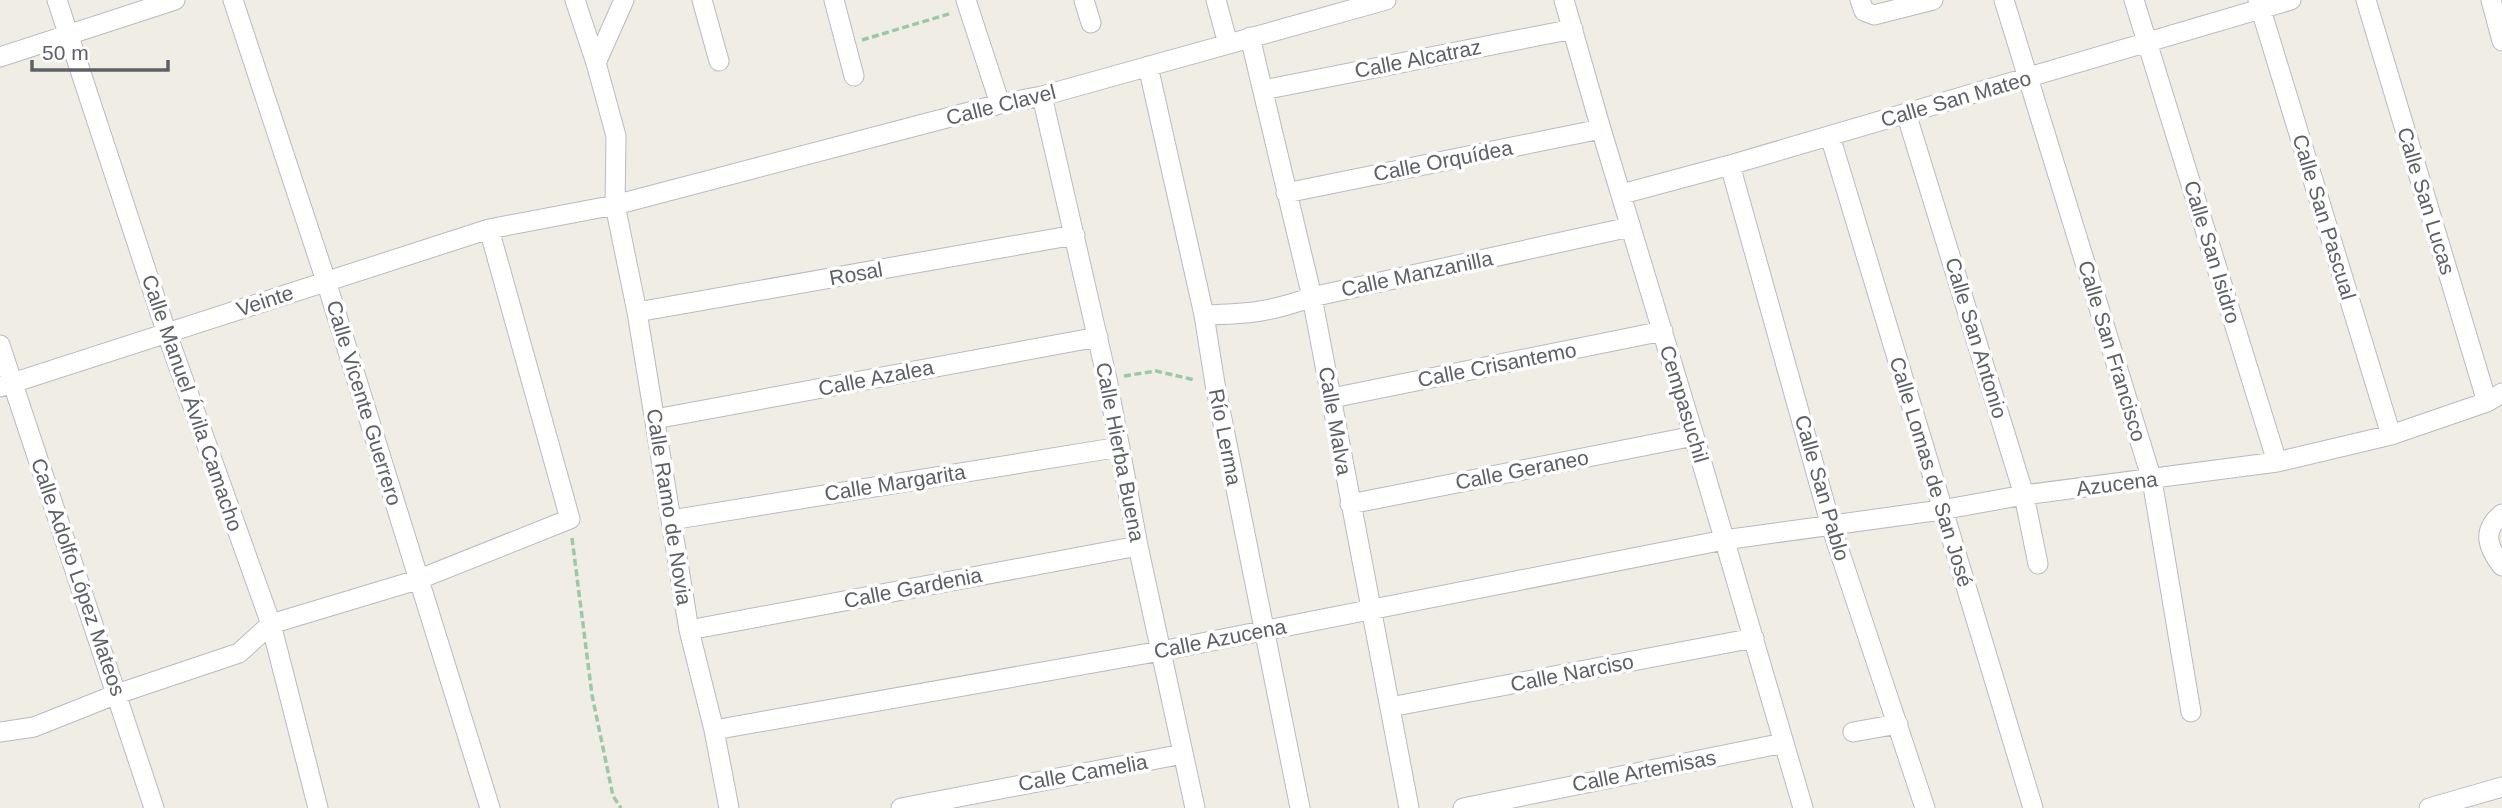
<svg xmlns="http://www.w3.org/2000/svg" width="2502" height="808" font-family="Arial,sans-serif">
<rect width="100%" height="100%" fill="#f0ede5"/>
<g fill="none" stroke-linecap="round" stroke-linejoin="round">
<g stroke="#b7bbc0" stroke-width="21">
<path id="street" d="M57 0 167 334 271 624 318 808
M233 0 326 281 490 808
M575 0 596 63 616 136 615 205 637 312 689 630 714 730 729 808
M702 0 719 61
M834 0 854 76
M966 0 1000 104
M1084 0 1091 23
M1216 0 1228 44
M1564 0 1601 129 1694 436 1803 808
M1860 0 1864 11 1874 15 1933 0
M2004 0 2152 480 2191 712
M2134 0 2277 462
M2258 0 2391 435
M2366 0 2487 402
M2491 0 2502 41
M1250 37 1312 297 1409 808
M0 57 175 0
M596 63 624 0
M1148 66 1204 315 1215 384 1300 808
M1263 90 1573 29
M1042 96 1107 379 1138 546 1195 808
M1906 113 2024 495 2038 564
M1830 136 2033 808
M1730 165 1831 526 1925 808
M1286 193 1601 129
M1622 194 1730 165 2291 0
M637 312 1075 235
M1204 315C1249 314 1270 312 1312 297L1630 227
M0 345 154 808
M0 387 489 229 615 205 1000 104 1042 96 1386 0
M1332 398 1663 331
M655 419 1098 337
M1350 504 1694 436
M2502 514C2481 531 2488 548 2502 566
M671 520 1120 447
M689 630 1138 546
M1390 707 1754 638
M714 730 1161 651 1724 540 1941 510 2024 495 2277 462 2391 435 2487 402 2502 393
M0 732 34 727 117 694 239 653 271 624 417 580 570 519 489 229
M1853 732 1898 724
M901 808 1183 754
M1463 808 1784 743
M2429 808 2502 787"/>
</g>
<path stroke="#98cba5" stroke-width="3.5" stroke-dasharray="7 3.5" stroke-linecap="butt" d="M862 40 952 13
M1124 376 1156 371 1195 380
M572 538 592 695 613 796 621 808"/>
<use href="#street" stroke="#fff" stroke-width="19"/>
</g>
<g text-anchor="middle" stroke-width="7" stroke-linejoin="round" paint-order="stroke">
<g font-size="21" fill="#5d6167" stroke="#fff">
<text transform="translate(1418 59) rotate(-11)" y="7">Calle Alcatraz</text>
<text transform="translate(1956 99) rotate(-16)" y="7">Calle San Mateo</text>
<text transform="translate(1001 105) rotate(-14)" y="7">Calle Clavel</text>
<text transform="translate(1443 161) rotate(-11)" y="7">Calle Orquídea</text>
<text transform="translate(2426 201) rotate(73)" y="7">Calle San Lucas</text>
<text transform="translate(2324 217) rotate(73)" y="7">Calle San Pascual</text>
<text transform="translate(2212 252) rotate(73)" y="7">Calle San Isidro</text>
<text transform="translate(856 274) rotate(-10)" y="7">Rosal</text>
<text transform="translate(1417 274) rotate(-12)" y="7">Calle Manzanilla</text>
<text transform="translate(265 301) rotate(-18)" y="7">Veinte</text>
<text transform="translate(1976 338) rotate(73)" y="7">Calle San Antonio</text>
<text transform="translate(2112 351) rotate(73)" y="7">Calle San Francisco</text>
<text transform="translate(1497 365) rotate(-11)" y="7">Calle Crisantemo</text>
<text transform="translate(876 378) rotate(-11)" y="7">Calle Azalea</text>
<text transform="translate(192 403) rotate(71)" y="7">Calle Manuel Ávila Camacho</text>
<text transform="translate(364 403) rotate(73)" y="7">Calle Vicente Guerrero</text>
<text transform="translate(1684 404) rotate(73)" y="7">Cempasuchil</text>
<text transform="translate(1335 421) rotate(80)" y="7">Calle Malva</text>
<text transform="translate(1225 437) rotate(79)" y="7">Río Lerma</text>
<text transform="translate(1120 452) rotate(79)" y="7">Calle Hierba Buena</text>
<text transform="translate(1522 470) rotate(-11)" y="7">Calle Geraneo</text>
<text transform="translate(1931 472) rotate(73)" y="7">Calle Lomas de San José</text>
<text transform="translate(895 483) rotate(-9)" y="7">Calle Margarita</text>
<text transform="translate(2117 484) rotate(-7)" y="7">Azucena</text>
<text transform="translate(1822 488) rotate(74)" y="7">Calle San Pablo</text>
<text transform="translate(669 507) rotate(81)" y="7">Calle Ramo de Novia</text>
<text transform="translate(78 577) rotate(71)" y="7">Calle Adolfo López Mateos</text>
<text transform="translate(913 588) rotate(-11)" y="7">Calle Gardenia</text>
<text transform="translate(1220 639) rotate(-11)" y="7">Calle Azucena</text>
<text transform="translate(1572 673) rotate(-11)" y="7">Calle Narciso</text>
<text transform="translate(1644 771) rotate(-11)" y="7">Calle Artemisas</text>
<text transform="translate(1083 773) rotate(-10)" y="7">Calle Camelia</text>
</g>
</g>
<path d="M32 60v10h136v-10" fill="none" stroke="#5d6167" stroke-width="3.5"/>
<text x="42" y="60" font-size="21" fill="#5d6167" stroke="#ffffff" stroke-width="5" paint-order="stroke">50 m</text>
</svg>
